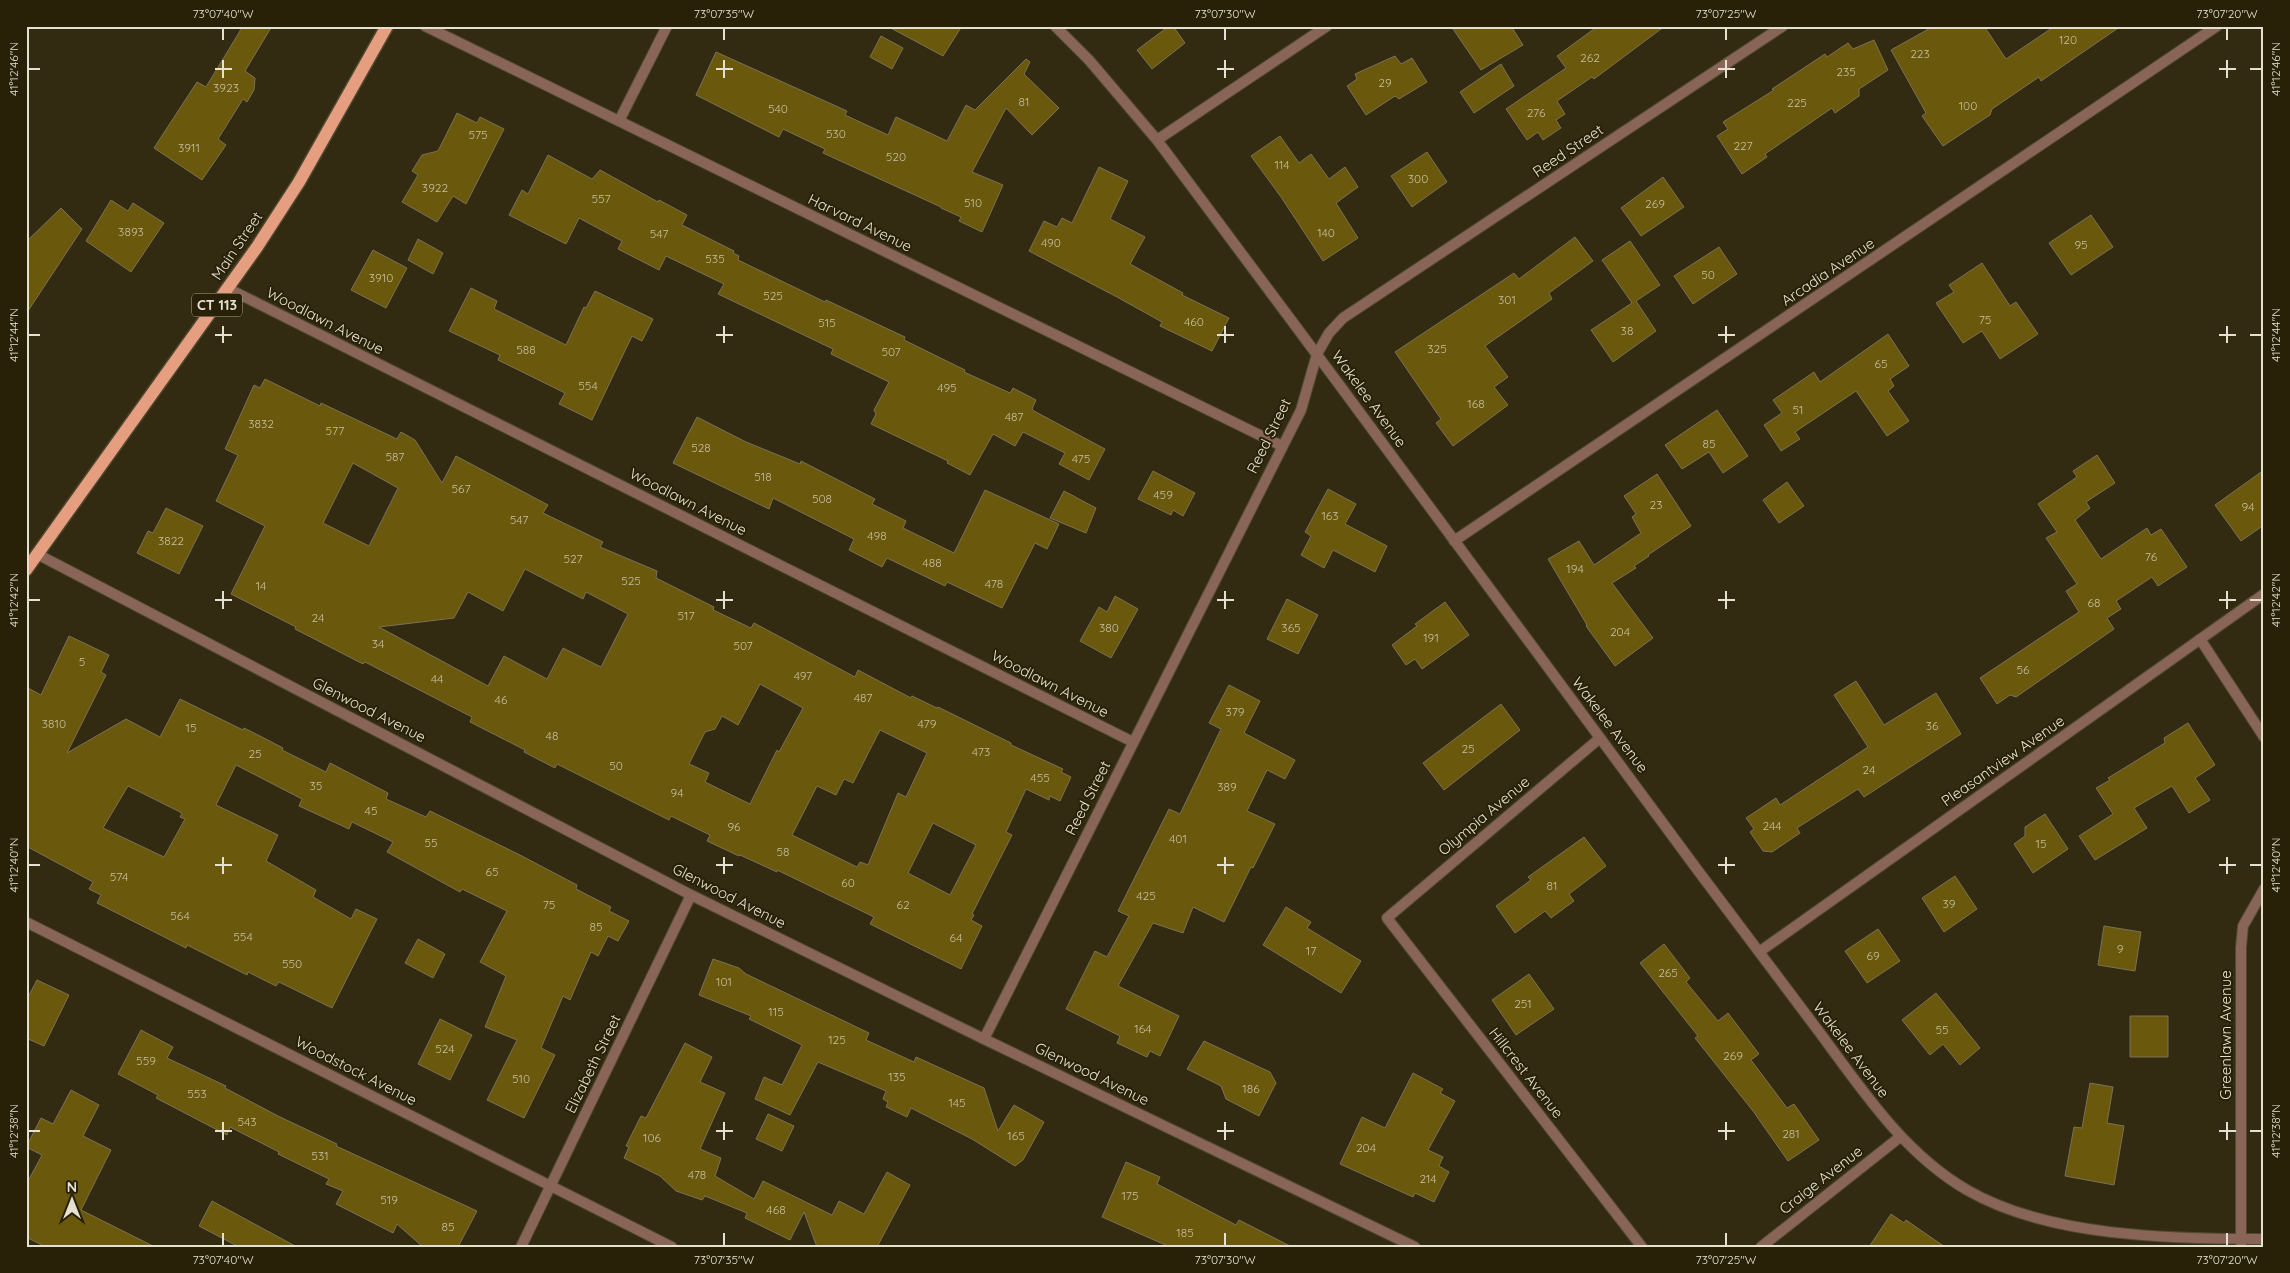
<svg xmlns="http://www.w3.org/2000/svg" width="2290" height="1273" font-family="Quicksand,sans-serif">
<rect width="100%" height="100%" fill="#322b11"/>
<path fill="#6a580d" stroke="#7a7256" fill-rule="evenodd" d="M243 26H272L245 71 255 78 254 90 247 102 243 99 218 139 226 145 202 180 154 148 197 82 206 87Z
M887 26H962L943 56Z
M1169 26H1173L1185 43 1152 69 1137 50Z
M1451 26H1511L1523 45 1481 70Z
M1598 26H1665L1594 79 1592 77 1557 101 1565 114 1556 120 1561 128 1543 140 1538 132 1527 140 1506 109 1566 68 1557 56Z
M1934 26H1984L2006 59 2055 26H2121L2041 81 2039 77 1992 109 1990 115 1943 146 1922 116 1926 113 1891 50Z
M881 36 903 48 892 69 870 57Z
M1874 40 1888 70 1859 89V96L1835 113 1832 108 1765 154 1767 157 1742 174 1717 136 1728 129 1723 122 1774 90 1772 89 1825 54 1827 57 1848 43 1853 49Z
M716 52 847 111 845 115 888 135 896 117 947 141 966 105 975 110 1026 59 1030 62 1024 74 1059 108 1032 135 1006 108 972 172 1003 185 982 232 959 221 961 217 941 208V207L823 153 825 149 783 129 779 137 696 95Z
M1395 56 1401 64 1412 58 1427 82 1399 99 1395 96 1366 115 1347 86 1357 79 1355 74Z
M1501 64 1514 86 1474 113 1460 92Z
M457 113 477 123 480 117 504 129 466 204 453 196 437 222 402 202 418 175 412 171 422 155 438 151Z
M1280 136 1299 163 1311 154 1329 179 1345 167 1358 187 1336 203 1358 238 1323 261 1281 197 1251 156Z
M1427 152 1447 182 1412 207 1391 176Z
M548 155 592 179 600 170 658 202 659 200 687 215 682 225 734 251 733 253 739 256 738 260 825 302 826 300 905 337 904 340 965 370 964 372 1010 393 1013 388 1036 400 1032 409 1034 411 1105 449 1089 480 1059 464 1065 453 1023 432 1015 446 993 434 970 475 947 463 948 461 871 424 876 414 874 410 889 382 831 354 833 349 718 294 724 284 666 256 659 270 618 249 622 241 579 218 566 244 509 215 522 190 528 194Z
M1099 167 1128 181 1110 219 1145 237 1130 264 1183 293 1182 295 1229 318 1212 351 1160 326 1162 322 1117 297 1029 251 1044 221 1057 227 1062 218 1072 223Z
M1663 177 1684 207 1641 236 1621 208Z
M111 200 128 211 133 203 164 223 131 272 86 241Z
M61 208 82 229 26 314V242Z
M2091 215 2113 247 2071 275 2049 243Z
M1575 237 1593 261 1549 293 1552 299 1485 346 1508 377 1494 387 1508 405 1453 446 1436 423 1441 419 1395 352 1514 273 1519 279Z
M418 239 443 253 433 274 408 260Z
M1630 241 1660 285 1636 301 1656 331 1613 362 1591 330 1632 303 1602 260Z
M1719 247 1737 274 1693 304 1674 276Z
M373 250 407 268 386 308 351 290Z
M1982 263 2010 306 2016 302 2038 334 2000 359 1982 331 1963 343 1936 303 1954 292 1949 285Z
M471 288 497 301 494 309 566 345 584 307 586 308 595 291 653 319 642 341 632 336 592 420 559 404 565 393 498 360 500 355 449 331Z
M1888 334 1909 366 1890 379 1894 386 1888 391 1909 421 1887 436 1856 391 1795 432 1800 439 1781 451 1764 425 1782 413 1773 400 1814 372 1820 382Z
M265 379 320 406 321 403 397 439 401 432 415 440 442 483 456 456 548 505 543 513 603 542 600 547 657 571 656 578 714 607 713 610 751 628 754 623 855 677 858 670 911 698 912 696 937 708 938 707 1011 743V745L1063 769 1061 772 1071 777 1060 801 1050 796 1049 800 1026 789 1006 832 1012 835 972 914 974 915 971 920 982 926 961 969 870 924 874 917 777 870V872L740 855 739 856 707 841 710 835 671 816 669 820 557 764 555 768 524 752 525 750 470 722 472 717 365 662 363 664 295 629 296 627 231 594 265 526 216 501 238 455 225 449 254 385 260 388ZM353 463 398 488 369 546 323 523ZM525 569 583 599 586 592 628 614 601 667 563 648 547 679 504 656 488 686 379 627 454 618 468 592 503 611ZM760 684 803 708 779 752 777 750 750 804 705 782 709 773 689 764 705 732 715 729 722 716 738 725ZM880 730 927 753 906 797 898 793 868 865 860 862 857 867 792 835 817 786 836 795 844 779 853 783ZM933 823 976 845 950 895 908 873Z
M1717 410 1748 456 1723 473 1709 452 1682 469 1665 445Z
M697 417 746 442 800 464 801 461 875 499 872 504 906 521 903 528 954 553 985 490 1059 524 1047 549 1035 543 1002 608 947 582 945 586 887 558 882 567 849 550 854 539 773 498 769 509 673 463Z
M2097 455 2115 483 2086 502 2090 508 2075 520 2101 559 2147 528 2151 535 2161 529 2187 567 2158 586 2152 577 2116 601 2121 609 2107 618 2114 629 2016 697 2010 695 1997 704 1980 678 2079 612 2066 591 2077 584 2046 538 2057 532 2038 504 2077 477 2073 471Z
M2264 470V525L2241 541 2215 505Z
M1153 471 1195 493 1183 516 1173 510 1171 515 1138 499Z
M1657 474 1691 526 1648 555 1649 556 1634 566 1636 568 1612 583 1653 638 1615 666 1586 626 1587 625 1548 559 1579 541 1594 565 1641 533 1632 517 1636 514 1624 496Z
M1787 482 1804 506 1779 523 1763 500Z
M1328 489 1356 504 1345 524 1387 546 1375 572 1333 550 1324 568 1301 555 1311 536 1305 532Z
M1064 491 1096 508 1086 533 1050 518Z
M166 508 203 526 179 574 137 553 148 531 153 533Z
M1115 596 1138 609 1111 658 1080 641 1099 607 1107 612Z
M1287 599 1318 615 1298 654 1267 639Z
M1445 602 1469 635 1422 669 1415 659 1406 665 1392 645 1417 626 1415 624Z
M69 636 109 655 101 672 106 675 67 753 126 719 160 737 180 699 243 730 244 728 258 735 283 748 282 750 326 772 330 763 388 793 386 799 426 817 430 811 520 855 577 885 576 889 611 907 609 911 629 921 618 941 608 936 598 956 591 952 570 1000 563 996 541 1048 555 1055 524 1118 487 1100 517 1040 485 1027 506 976 480 962 507 911 462 889 460 892 387 852 393 842 352 822 349 829 299 806 302 799 236 765 216 805 278 835 266 861 316 890 313 897 351 919 356 909 377 919 332 1008 279 982 276 986 248 972 247 975 187 945 186 948 97 903 101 895 89 889 93 882 26 846V687L41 695ZM128 786 182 813 180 817 185 819 164 857 103 828Z
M1856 681 1884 725 1936 693 1961 734 1864 797 1858 789 1797 828 1800 833 1772 852 1763 851 1750 832 1754 829 1746 818 1776 798 1780 805 1868 747 1834 695Z
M1229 685 1260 701 1244 733 1295 760 1285 779 1267 770 1247 811 1275 824 1253 868 1251 867 1224 922 1193 907 1183 933 1153 923 1118 986 1179 1016 1160 1056 1150 1051 1147 1057 1117 1043 1120 1036 1066 1009 1095 951 1107 957 1129 916 1118 911 1169 809 1180 814 1221 729 1209 723Z
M1501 704 1520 730 1444 790 1423 763Z
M2188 723 2215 765 2195 778 2210 800 2189 813 2172 786 2134 808 2147 828 2095 860 2079 836 2113 814 2096 788 2110 780 2108 778 2165 743 2164 738Z
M2045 814 2068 849 2033 873 2014 844 2025 836V827Z
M1584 837 1606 866 1569 894 1574 901 1551 918 1545 911 1515 933 1496 906 1531 880 1528 877Z
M1955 876 1977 909 1944 932 1922 898Z
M1286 907 1311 922 1307 928 1361 961 1341 993 1263 945Z
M2104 926 2141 932 2135 971 2098 965Z
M1878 929 1900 961 1867 983 1845 951Z
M418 939 445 954 433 978 405 963Z
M1664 944 1690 978 1686 982 1718 1021 1728 1013 1759 1054 1751 1060 1787 1108 1794 1104 1819 1140 1788 1161 1753 1111 1695 1038 1698 1036 1640 963Z
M713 959 739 968 746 974 869 1033 866 1040 914 1062 916 1057 984 1088 998 1131 1014 1105 1044 1122 1023 1160 1015 1166 972 1139 911 1108 907 1117 886 1107 888 1102 883 1099 886 1091 818 1062 790 1115 755 1099 764 1077 782 1085 802 1045 749 1019 751 1016 699 995Z
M1529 974 1554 1009 1516 1035 1492 1000Z
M37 980 69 995 44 1046 26 1038V1001Z
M1936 993 1980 1048 1960 1065 1943 1044 1930 1055 1902 1020Z
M2130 1016H2168V1057H2130Z
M440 1019 472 1035 450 1080 418 1064Z
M141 1030 173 1047 167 1058 226 1086 225 1088 278 1116 337 1144 336 1146 477 1211 458 1247H423L397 1224 393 1233 336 1204 343 1191 326 1184 329 1179 278 1154 279 1152 230 1127 227 1135 156 1098 158 1095 118 1074Z
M1204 1041 1270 1072 1276 1083 1259 1116 1226 1099 1221 1086 1187 1069Z
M685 1043 712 1057 700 1082 725 1093 700 1149 721 1158 715 1176 754 1199 763 1181 832 1215 839 1201 864 1214 887 1172 910 1185 877 1247H817L804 1212 790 1240 745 1218 747 1213 705 1196 702 1200 676 1191 660 1176 624 1158 629 1147 626 1146 641 1116 646 1118Z
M1413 1073 1443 1089 1440 1093 1455 1101 1428 1150 1443 1157 1439 1166 1449 1172 1434 1202 1415 1193 1413 1197 1340 1164 1362 1117 1385 1128Z
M2090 1083 2113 1087 2107 1123 2124 1126 2114 1185 2065 1176 2074 1127 2082 1128Z
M71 1090 99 1105 83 1136 111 1150 81 1210 155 1247H46L26 1237V1185L42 1155 26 1147 41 1118 53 1124Z
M768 1114 794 1126 782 1151 756 1139Z
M1126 1162 1160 1177 1157 1184 1236 1225 1239 1220 1292 1247H1170L1102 1217Z
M212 1201 297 1247H239L199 1226Z
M1891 1214 1904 1223 1906 1220 1945 1247H1869Z"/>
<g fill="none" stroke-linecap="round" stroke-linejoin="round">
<g stroke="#4f4830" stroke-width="12">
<path id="lane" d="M619 121 667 26"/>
</g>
<g stroke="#4f4830" stroke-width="12">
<path id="street" d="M425 26 1282 446
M1055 26 1089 60 1157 140C1339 383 1519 628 1699 872 1738 924 1778 977 1817 1029 1861 1088 1902 1152 1967 1190 2048 1237 2172 1239 2264 1239
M1157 140 1327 26
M229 289 1133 742
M1454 541 2217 26
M37 554 691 895 984 1039 1415 1247
M2200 639 2264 737
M1600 738 1387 918 1642 1247
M26 922 672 1247
M1759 952 2264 594
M984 1039 1301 410 1317 354 1329 333 1343 318 1783 26
M521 1247 691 895
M1761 1247 1900 1137
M2241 1247V947L2243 926 2264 889"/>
</g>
<g stroke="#4f4830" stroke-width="15">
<path id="primary" d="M26 570 257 247 299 182 387 26"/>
</g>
<use href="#lane" stroke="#886556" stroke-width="10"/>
<use href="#street" stroke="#886556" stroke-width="10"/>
<use href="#primary" stroke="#e59e7f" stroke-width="12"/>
</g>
<path fill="none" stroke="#e5e1d2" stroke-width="2" d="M223 28V40M724 28V40M1225 28V40M1726 28V40M2227 28V40M223 60V78M724 60V78M1225 60V78M1726 60V78M2227 60V78M28 69H40M215 69H232M716 69H733M1217 69H1234M1718 69H1735M2219 69H2236M2250 69H2262M223 326V343M724 326V343M1225 326V343M1726 326V343M2227 326V343M28 335H40M215 335H232M716 335H733M1217 335H1234M1718 335H1735M2219 335H2236M2250 335H2262M223 591V609M724 591V609M1225 591V609M1726 591V609M2227 591V609M28 600H40M215 600H232M716 600H733M1217 600H1234M1718 600H1735M2219 600H2236M2250 600H2262M223 857V874M724 857V874M1225 857V874M1726 857V874M2227 857V874M28 865H40M215 865H232M716 865H733M1217 865H1234M1718 865H1735M2219 865H2236M2250 865H2262M223 1122V1140M724 1122V1140M1225 1122V1140M1726 1122V1140M2227 1122V1140M28 1131H40M215 1131H232M716 1131H733M1217 1131H1234M1718 1131H1735M2219 1131H2236M2250 1131H2262M223 1233V1246M724 1233V1246M1225 1233V1246M1726 1233V1246M2227 1233V1246"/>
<g text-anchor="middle" stroke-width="4" stroke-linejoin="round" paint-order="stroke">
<g font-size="12" fill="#c6bfa1">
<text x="2068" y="44">120</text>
<text x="1920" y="58">223</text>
<text x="1590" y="62">262</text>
<text x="1846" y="76">235</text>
<text x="1385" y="87">29</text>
<text x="226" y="92">3923</text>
<text x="1024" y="106">81</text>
<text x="1797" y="107">225</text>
<text x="1968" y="110">100</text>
<text x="778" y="113">540</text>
<text x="1536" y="117">276</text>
<text x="836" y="138">530</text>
<text x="478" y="139">575</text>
<text x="1743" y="150">227</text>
<text x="189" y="152">3911</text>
<text x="896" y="161">520</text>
<text x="1282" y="169">114</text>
<text x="1418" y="183">300</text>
<text x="435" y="192">3922</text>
<text x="601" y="203">557</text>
<text x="973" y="207">510</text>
<text x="1655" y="208">269</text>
<text x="131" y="236">3893</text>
<text x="1326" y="237">140</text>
<text x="659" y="238">547</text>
<text x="1051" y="247">490</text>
<text x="2081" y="249">95</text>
<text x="715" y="263">535</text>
<text x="1708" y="279">50</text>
<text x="381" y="282">3910</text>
<text x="773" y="300">525</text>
<text x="1507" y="304">301</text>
<text x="1985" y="324">75</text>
<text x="1194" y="326">460</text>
<text x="827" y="327">515</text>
<text x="1627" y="335">38</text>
<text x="1437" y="353">325</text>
<text x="526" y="354">588</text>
<text x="891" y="356">507</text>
<text x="1881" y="368">65</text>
<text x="588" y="390">554</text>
<text x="947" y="392">495</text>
<text x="1476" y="408">168</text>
<text x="1798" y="414">51</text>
<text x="1014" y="421">487</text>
<text x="261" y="428">3832</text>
<text x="335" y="435">577</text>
<text x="1709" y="448">85</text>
<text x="701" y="452">528</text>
<text x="395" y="461">587</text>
<text x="1081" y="463">475</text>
<text x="763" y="481">518</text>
<text x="461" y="493">567</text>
<text x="1163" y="499">459</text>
<text x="822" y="503">508</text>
<text x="1656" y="509">23</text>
<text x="2248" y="511">94</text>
<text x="1330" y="520">163</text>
<text x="519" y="524">547</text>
<text x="877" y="540">498</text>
<text x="171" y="545">3822</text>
<text x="2151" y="561">76</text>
<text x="573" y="563">527</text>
<text x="932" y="567">488</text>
<text x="1575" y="573">194</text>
<text x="631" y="585">525</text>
<text x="994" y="588">478</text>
<text x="261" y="590">14</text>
<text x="2094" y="607">68</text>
<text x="686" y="620">517</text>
<text x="318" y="622">24</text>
<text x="1109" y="632">380</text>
<text x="1291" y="632">365</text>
<text x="1620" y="636">204</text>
<text x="1431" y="642">191</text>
<text x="378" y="648">34</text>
<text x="743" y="650">507</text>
<text x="82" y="666">5</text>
<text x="2023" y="674">56</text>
<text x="803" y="680">497</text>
<text x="437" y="683">44</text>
<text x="863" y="702">487</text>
<text x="501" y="704">46</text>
<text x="1235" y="716">379</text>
<text x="54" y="728">3810</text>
<text x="927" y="728">479</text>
<text x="1932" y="730">36</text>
<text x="191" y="732">15</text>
<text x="552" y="740">48</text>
<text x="1468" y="753">25</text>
<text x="981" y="756">473</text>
<text x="255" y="758">25</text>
<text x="616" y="770">50</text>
<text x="1869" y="774">24</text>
<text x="1040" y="782">455</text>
<text x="316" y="790">35</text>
<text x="1227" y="791">389</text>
<text x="677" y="797">94</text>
<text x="371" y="815">45</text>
<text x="1772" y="830">244</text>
<text x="734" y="831">96</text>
<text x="1178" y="843">401</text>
<text x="431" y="847">55</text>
<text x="2041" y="848">15</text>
<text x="783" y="856">58</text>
<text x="492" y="876">65</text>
<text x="119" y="881">574</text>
<text x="848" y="887">60</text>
<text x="1552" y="890">81</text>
<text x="1146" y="900">425</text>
<text x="1949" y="908">39</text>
<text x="549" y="909">75</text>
<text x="903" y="909">62</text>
<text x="180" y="920">564</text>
<text x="596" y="931">85</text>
<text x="243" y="941">554</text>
<text x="956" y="942">64</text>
<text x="2120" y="953">9</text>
<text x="1311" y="955">17</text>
<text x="1873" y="960">69</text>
<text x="292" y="968">550</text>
<text x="1668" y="977">265</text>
<text x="724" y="986">101</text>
<text x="1523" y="1008">251</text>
<text x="776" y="1016">115</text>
<text x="1143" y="1033">164</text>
<text x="1942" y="1034">55</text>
<text x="837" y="1044">125</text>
<text x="445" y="1053">524</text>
<text x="1733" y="1060">269</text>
<text x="146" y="1065">559</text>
<text x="897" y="1081">135</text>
<text x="521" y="1083">510</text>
<text x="1251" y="1093">186</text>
<text x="197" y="1098">553</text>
<text x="957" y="1107">145</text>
<text x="247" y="1126">543</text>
<text x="1791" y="1138">281</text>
<text x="1016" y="1140">165</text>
<text x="652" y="1142">106</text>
<text x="1366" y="1152">204</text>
<text x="320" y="1160">531</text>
<text x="697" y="1179">478</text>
<text x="1428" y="1183">214</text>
<text x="1130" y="1200">175</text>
<text x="389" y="1204">519</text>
<text x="776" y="1214">468</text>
<text x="448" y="1231">85</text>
<text x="1185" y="1237">185</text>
</g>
<rect fill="#282107" stroke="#aca795" stroke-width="1" x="192" y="293.5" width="50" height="23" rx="4"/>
<g font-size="14" font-weight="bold" fill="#e5e1d2">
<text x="217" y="310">CT 113</text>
</g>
<g font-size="15" fill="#e5e1d2" stroke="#282107">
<text transform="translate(1568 151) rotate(-34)" y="5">Reed Street</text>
<text transform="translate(860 223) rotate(26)" y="5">Harvard Avenue</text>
<text transform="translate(237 246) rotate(-56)" y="5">Main Street</text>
<text transform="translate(1828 272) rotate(-34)" y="5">Arcadia Avenue</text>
<text transform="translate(325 321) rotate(27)" y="5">Woodlawn Avenue</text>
<text transform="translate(1369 399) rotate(54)" y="5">Wakelee Avenue</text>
<text transform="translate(1269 436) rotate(-64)" y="5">Reed Street</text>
<text transform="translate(688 502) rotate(27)" y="5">Woodlawn Avenue</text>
<text transform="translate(1050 684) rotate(27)" y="5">Woodlawn Avenue</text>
<text transform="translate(369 710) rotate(27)" y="5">Glenwood Avenue</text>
<text transform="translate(1610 725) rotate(53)" y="5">Wakelee Avenue</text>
<text transform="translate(2003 761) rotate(-35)" y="5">Pleasantview Avenue</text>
<text transform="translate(1088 798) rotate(-63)" y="5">Reed Street</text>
<text transform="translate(1484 816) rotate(-40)" y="5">Olympia Avenue</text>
<text transform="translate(729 896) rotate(27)" y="5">Glenwood Avenue</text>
<text transform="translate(2226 1035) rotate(-90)" y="5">Greenlawn Avenue</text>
<text transform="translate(1851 1050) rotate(53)" y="5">Wakelee Avenue</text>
<text transform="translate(593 1064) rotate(-64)" y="5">Elizabeth Street</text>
<text transform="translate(356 1071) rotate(27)" y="5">Woodstock Avenue</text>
<text transform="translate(1526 1073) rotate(52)" y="5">Hillcrest Avenue</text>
<text transform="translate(1092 1074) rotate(26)" y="5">Glenwood Avenue</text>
<text transform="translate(1821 1180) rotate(-38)" y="5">Craige Avenue</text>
</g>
</g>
<rect width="2290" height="1273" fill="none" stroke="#282107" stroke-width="55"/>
<g transform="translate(72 1200)" stroke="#282107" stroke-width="4" paint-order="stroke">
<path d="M0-4L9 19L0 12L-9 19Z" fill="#e5e1d2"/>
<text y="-8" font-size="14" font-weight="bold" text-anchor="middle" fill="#e5e1d2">N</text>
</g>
<rect x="28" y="28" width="2234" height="1218" fill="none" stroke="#e5e1d2" stroke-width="2"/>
<g font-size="12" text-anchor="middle" fill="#e5e1d2">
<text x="223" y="18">73°07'40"W</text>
<text x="724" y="18">73°07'35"W</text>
<text x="1225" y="18">73°07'30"W</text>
<text x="1726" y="18">73°07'25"W</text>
<text x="2227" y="18">73°07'20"W</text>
<text transform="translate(14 69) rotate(-90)" y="4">41°12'46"N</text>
<text transform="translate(2276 69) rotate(-90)" y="4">41°12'46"N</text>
<text transform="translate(14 335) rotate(-90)" y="4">41°12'44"N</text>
<text transform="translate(2276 335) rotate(-90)" y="4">41°12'44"N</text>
<text transform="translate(14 600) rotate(-90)" y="4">41°12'42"N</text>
<text transform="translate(2276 600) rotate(-90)" y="4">41°12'42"N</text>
<text transform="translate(14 865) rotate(-90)" y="4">41°12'40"N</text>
<text transform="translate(2276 865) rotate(-90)" y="4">41°12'40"N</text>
<text transform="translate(14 1131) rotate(-90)" y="4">41°12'38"N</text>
<text transform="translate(2276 1131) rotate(-90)" y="4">41°12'38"N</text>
<text x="223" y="1264">73°07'40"W</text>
<text x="724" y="1264">73°07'35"W</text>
<text x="1225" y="1264">73°07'30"W</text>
<text x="1726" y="1264">73°07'25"W</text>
<text x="2227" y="1264">73°07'20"W</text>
</g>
</svg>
